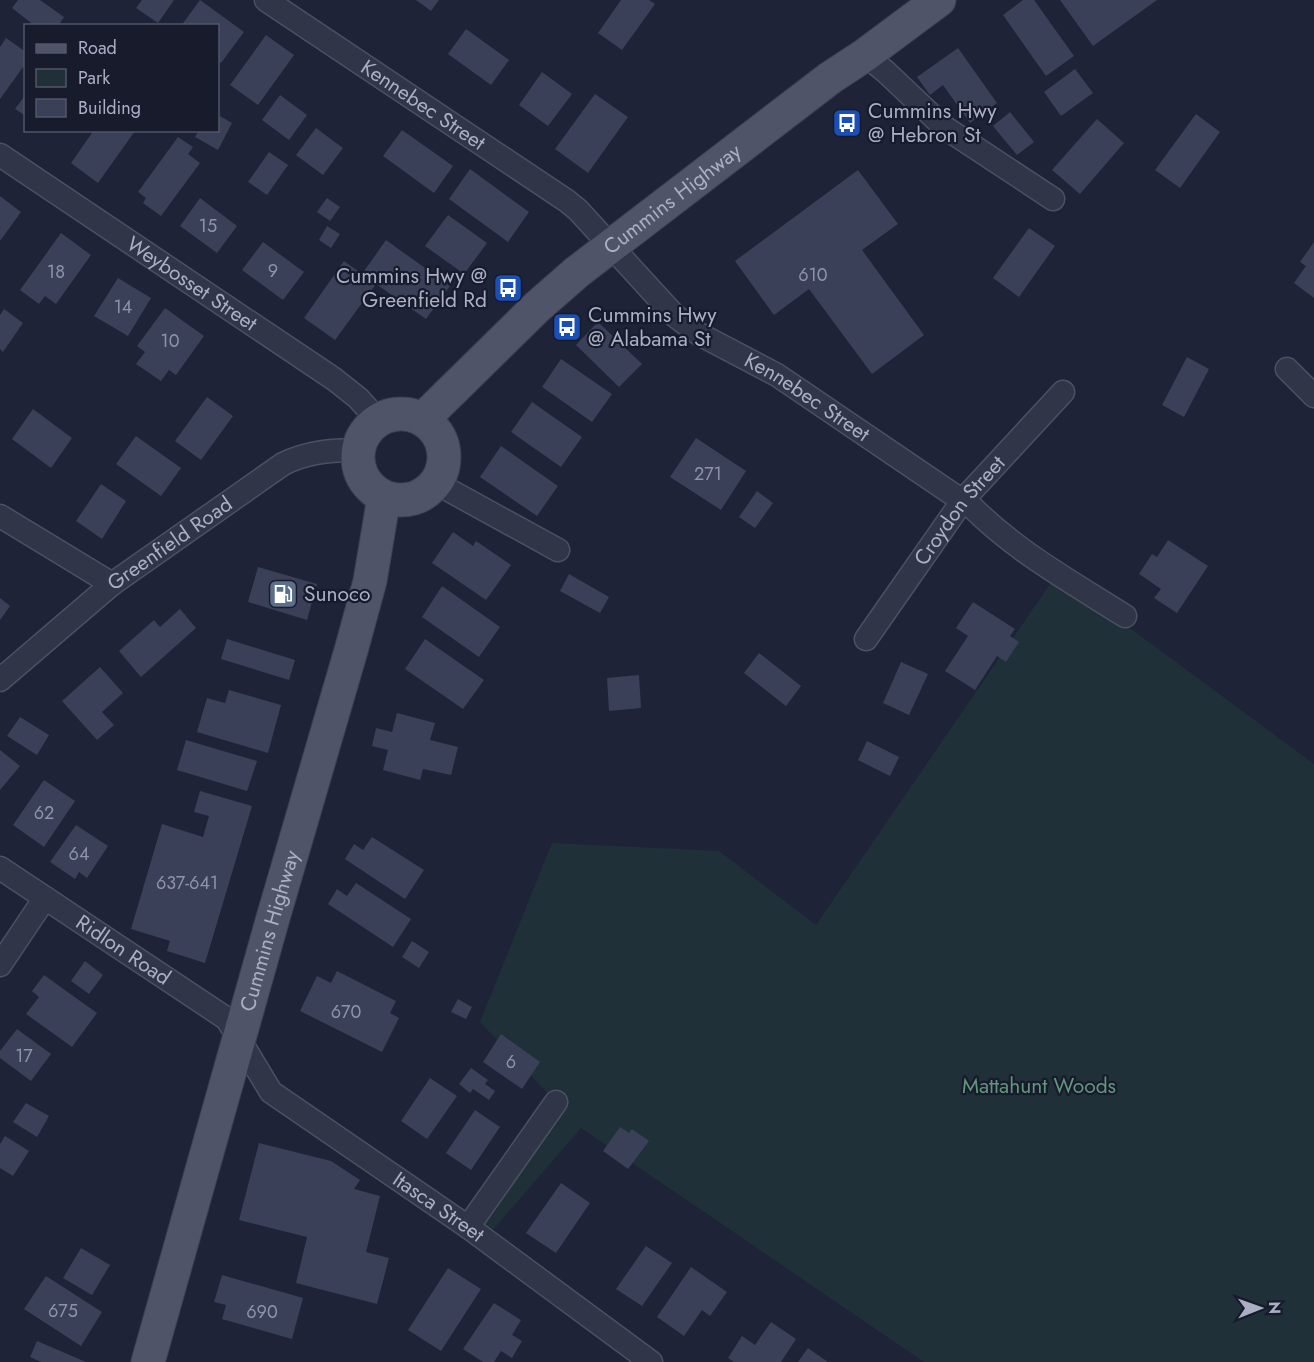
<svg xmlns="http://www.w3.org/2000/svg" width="1314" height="1362" font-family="Jost,sans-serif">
<rect width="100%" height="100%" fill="#1e2338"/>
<path fill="#203039" d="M1057 574 1314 764V1362H924L581 1128 485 1239 468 1227 556 1102 480 1022 552 843 719 851 816 925Z"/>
<path fill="#394058" d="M18 0H40L64 17 58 26H35L12 8Z
M142 0H174L158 23 136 8Z
M200 0 244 32 221 63 218 61V26H181Z
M416 0H439L431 11Z
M621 0H649L655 4 622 50 598 33Z
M1023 0H1034L1074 56 1046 76 1003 15Z
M1060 0H1157L1093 46Z
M466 29 509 60 491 85 448 54Z
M266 35 294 55 258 105 230 85Z
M6 38 26 52V63L0 99V47Z
M958 48 997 103 970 123 943 85 930 95 917 77Z
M1075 69 1093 93 1061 116 1044 92Z
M542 72 572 94 548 126 519 105Z
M26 94V116L15 109Z
M595 94 628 117 588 173 555 149Z
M280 95 307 115 289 140 262 120Z
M1010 112 1034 142 1017 155 993 126Z
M1196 114 1220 132 1180 188 1155 170Z
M218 115 232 123 218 150 195 137 199 130H218Z
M1097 119 1124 143 1080 194 1052 170Z
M316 128 343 148 323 175 296 155Z
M94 130 135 131 98 183 71 163Z
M402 130 453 166 434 193 383 156Z
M178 137 193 147 188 154 200 163 161 216 143 203 146 198 138 192Z
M269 152 288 165 267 195 248 182Z
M470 169 529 212 508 242 449 199Z
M858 170 898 224 862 250 924 335 872 374 809 289 774 315 735 261Z
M0 196 21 212 0 241Z
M200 198 237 226 217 253 180 226Z
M327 198 340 207 330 221 317 212Z
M448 215 487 243 464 274 425 246Z
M327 226 340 234 331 248 319 240Z
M1029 228 1055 246 1019 297 993 278Z
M61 233 91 255 56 304 45 296 39 304 20 290Z
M386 240 450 286 426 319 376 284 335 340 304 318 344 261 362 274Z
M263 242 304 272 283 300 242 270Z
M1314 242V298L1294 283 1306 266 1300 262Z
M118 278 151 298 128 336 94 316Z
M165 308 204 336 176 375 169 370 161 381 136 364 145 352 137 346Z
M4 309 23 323 3 352 0 349V315Z
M598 322 642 364 619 387 576 345Z
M1187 357 1209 369 1184 417 1162 405Z
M561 359 612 394 592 422 542 387Z
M207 397 233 416 201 460 175 441Z
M532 402 582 437 561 467 511 432Z
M33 409 72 438 51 468 12 439Z
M136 436 181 468 161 496 116 464Z
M696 438 746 471 721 510 670 477Z
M501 446 558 486 537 516 480 477Z
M101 484 126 501 102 539 76 521Z
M757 491 773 503 755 528 739 517Z
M453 532 473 546 476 541 511 565 486 600 432 563Z
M1168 540 1208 566 1177 613 1154 598 1161 589 1139 574 1152 554 1157 557Z
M258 567 317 584 307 620 248 602Z
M569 574 609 597 600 613 560 591Z
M442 586 500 627 479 657 422 617Z
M0 598 10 606 0 620Z
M973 602 1015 629 1010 636 1019 642 1006 662 997 656 975 690 945 671 968 636 956 628Z
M180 609 196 628 141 677 119 651 154 620 160 627Z
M227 639 295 660 289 680 221 659Z
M425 639 484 680 463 709 405 669Z
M759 653 801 686 786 706 744 673Z
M901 662 928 674 909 715 883 703Z
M100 667 123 693 102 712 114 725 97 740 62 701Z
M639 675 641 708 609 711 607 678Z
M229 690 281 705 268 753 197 732 207 698 225 703Z
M397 713 435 723 430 740 458 747 451 775 423 769 420 780 383 770 388 750 372 746 376 728 392 732Z
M20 717 49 735 37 755 7 736Z
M186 740 257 761 247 791 177 770Z
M867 741 899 757 890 776 858 760Z
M0 750 20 766 0 790Z
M44 780 75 801 44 847 13 825Z
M200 791 252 806 205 963 167 951 170 941 131 929 162 824 203 837 209 816 194 812Z
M76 825 108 846 87 878 79 872 75 879 50 862Z
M372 837 424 870 405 899 345 859 354 844 363 850Z
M356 883 411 919 393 947 328 904 337 889 347 896Z
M412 941 429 952 419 968 402 957Z
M85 961 103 975 89 994 71 981Z
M337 971 396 1001 390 1013 399 1018 382 1052 300 1011 317 976 331 983Z
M44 975 97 1013 72 1047 26 1014 39 997 32 991Z
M458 999 472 1007 466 1019 451 1012Z
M17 1029 51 1054 31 1081 0 1058V1051Z
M501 1034 540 1062 522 1089 483 1062Z
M471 1068 488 1080 485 1084 495 1091 489 1100 473 1089 470 1093 459 1084Z
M430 1078 457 1096 427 1139 401 1121Z
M26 1103 49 1116 37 1137 13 1122Z
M475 1110 500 1127 471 1170 446 1153Z
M620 1127 629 1133 632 1129 649 1141 628 1169 603 1151Z
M5 1136 29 1151 13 1176 0 1168V1144Z
M259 1143 331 1161 360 1180 354 1189 380 1196 366 1252 389 1258 377 1304 296 1283 307 1237 239 1220Z
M561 1183 590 1203 556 1253 526 1233Z
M646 1246 672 1263 642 1306 616 1289Z
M81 1248 110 1265 92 1295 63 1278Z
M691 1267 727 1292 710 1316 702 1310 684 1336 657 1317Z
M448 1268 481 1289 441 1351 408 1330Z
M222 1275 303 1298 292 1339 222 1319 226 1305 214 1302Z
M46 1276 102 1312 81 1346 24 1309Z
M494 1303 521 1320 512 1335 522 1341 512 1358 501 1351 494 1362H483L463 1349Z
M771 1322 796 1339 781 1362H734L728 1358 742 1336 755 1345Z
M37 1341 86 1362H41L30 1357Z
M808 1348 828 1362H798Z"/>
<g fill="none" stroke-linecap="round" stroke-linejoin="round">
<g stroke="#4c5063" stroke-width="25">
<g id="minor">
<path id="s1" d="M266 0 567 201 578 210 674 315 699 334 777 375 973 508C1017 552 1073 583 1125 616"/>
<path d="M865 55 886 72 944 127 1053 199"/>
<path id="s2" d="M0 155 334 379 358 398 378 420"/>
<path d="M1287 369 1314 396"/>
<path d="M436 483 558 550"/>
<path d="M0 516 112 584"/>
<path id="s3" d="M866 639 963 500 1063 392"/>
<path id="s4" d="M0 680 112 584 283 464C307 452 331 450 358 450"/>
<path id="s5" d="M0 868 227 1019 271 1092 468 1227 651 1362"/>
<path d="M0 965 45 898"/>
<path d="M468 1227 556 1102"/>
</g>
</g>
<g stroke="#3b3f51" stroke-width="35">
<g id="primary">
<circle cx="401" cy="457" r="43"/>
<path id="s6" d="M423 419 537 307 577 272 830 78 865 55 939 0"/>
<path id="s7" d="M148 1362 273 918 352 647 370 581 384 497"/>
</g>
</g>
<use href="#minor" stroke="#313548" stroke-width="22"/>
<use href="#primary" stroke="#4f5468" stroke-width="33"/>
</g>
<defs>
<g id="bus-square" transform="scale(1.5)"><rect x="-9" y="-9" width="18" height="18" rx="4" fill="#1a4fb4" stroke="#171b2c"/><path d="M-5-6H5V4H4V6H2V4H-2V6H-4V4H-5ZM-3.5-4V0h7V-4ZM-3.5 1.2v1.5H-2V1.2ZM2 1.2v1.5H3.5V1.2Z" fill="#fff"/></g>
<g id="fuel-square" transform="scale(1.5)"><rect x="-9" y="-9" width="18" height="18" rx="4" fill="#5c6f8a" stroke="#171b2c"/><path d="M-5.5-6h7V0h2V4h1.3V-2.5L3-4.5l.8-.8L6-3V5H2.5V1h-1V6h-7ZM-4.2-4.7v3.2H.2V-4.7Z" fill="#fff"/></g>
</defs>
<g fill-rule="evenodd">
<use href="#bus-square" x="847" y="123"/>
<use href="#bus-square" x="508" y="288"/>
<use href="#bus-square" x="567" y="327"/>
<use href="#fuel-square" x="283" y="594"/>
</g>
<g text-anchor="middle" stroke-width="4.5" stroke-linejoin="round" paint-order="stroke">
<g font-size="18" fill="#8e93aa">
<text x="208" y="232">15</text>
<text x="273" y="277">9</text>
<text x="56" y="278">18</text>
<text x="813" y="281">610</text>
<text x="123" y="313">14</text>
<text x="170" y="347">10</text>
<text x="708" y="480">271</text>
<text x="44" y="819">62</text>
<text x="79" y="860">64</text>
<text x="187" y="889">637-641</text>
<text x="346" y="1018">670</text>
<text x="24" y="1062">17</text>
<text x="511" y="1068">6</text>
<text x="63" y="1317">675</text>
<text x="262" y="1318">690</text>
</g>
<g font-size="21" fill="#abafc5" stroke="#171b2c">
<text dy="7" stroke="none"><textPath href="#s1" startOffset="189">Kennebec Street</textPath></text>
<text dy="7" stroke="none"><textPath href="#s6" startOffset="333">Cummins Highway</textPath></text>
<text dy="7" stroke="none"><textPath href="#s2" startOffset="231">Weybosset Street</textPath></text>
<text dy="7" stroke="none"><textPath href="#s1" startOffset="675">Kennebec Street</textPath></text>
<text dy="7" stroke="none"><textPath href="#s3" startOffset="159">Croydon Street</textPath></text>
<text dy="7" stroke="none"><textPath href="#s4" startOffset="218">Greenfield Road</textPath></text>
<text dy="7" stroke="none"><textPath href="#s7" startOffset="448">Cummins Highway</textPath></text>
<text dy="7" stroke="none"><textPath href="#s5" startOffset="148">Ridlon Road</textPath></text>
<text dy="7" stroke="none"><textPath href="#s5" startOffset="561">Itasca Street</textPath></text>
</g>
<g font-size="21" fill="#abafc5" stroke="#171b2c" text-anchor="start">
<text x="868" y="118">Cummins Hwy<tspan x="868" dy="24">@ Hebron St</tspan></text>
<text x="487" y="283" text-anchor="end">Cummins Hwy @<tspan x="487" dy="24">Greenfield Rd</tspan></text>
<text x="588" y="322">Cummins Hwy<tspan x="588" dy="24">@ Alabama St</tspan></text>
<text x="304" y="601">Sunoco</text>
</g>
<g font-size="21" fill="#61977a" stroke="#171b2c">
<text x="1039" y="1093">Mattahunt Woods</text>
</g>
</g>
<rect x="24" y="24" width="195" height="108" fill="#171b2c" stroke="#525669" stroke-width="1.5"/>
<rect x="36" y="44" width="30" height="9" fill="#4f5468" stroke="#525669" stroke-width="1.5"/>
<text x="78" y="54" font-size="18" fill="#abafc5">Road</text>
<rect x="36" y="69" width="30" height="18" fill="#203039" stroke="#525669" stroke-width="1.5"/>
<text x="78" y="84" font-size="18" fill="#abafc5">Park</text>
<rect x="36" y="99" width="30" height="18" fill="#394058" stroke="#525669" stroke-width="1.5"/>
<text x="78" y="114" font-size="18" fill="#abafc5">Building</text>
<g transform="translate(1260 1308) rotate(89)" stroke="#171b2c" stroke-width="4.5" paint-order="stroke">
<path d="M0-4.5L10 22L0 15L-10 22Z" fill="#abafc5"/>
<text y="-9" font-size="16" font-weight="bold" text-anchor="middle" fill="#abafc5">N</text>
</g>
</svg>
